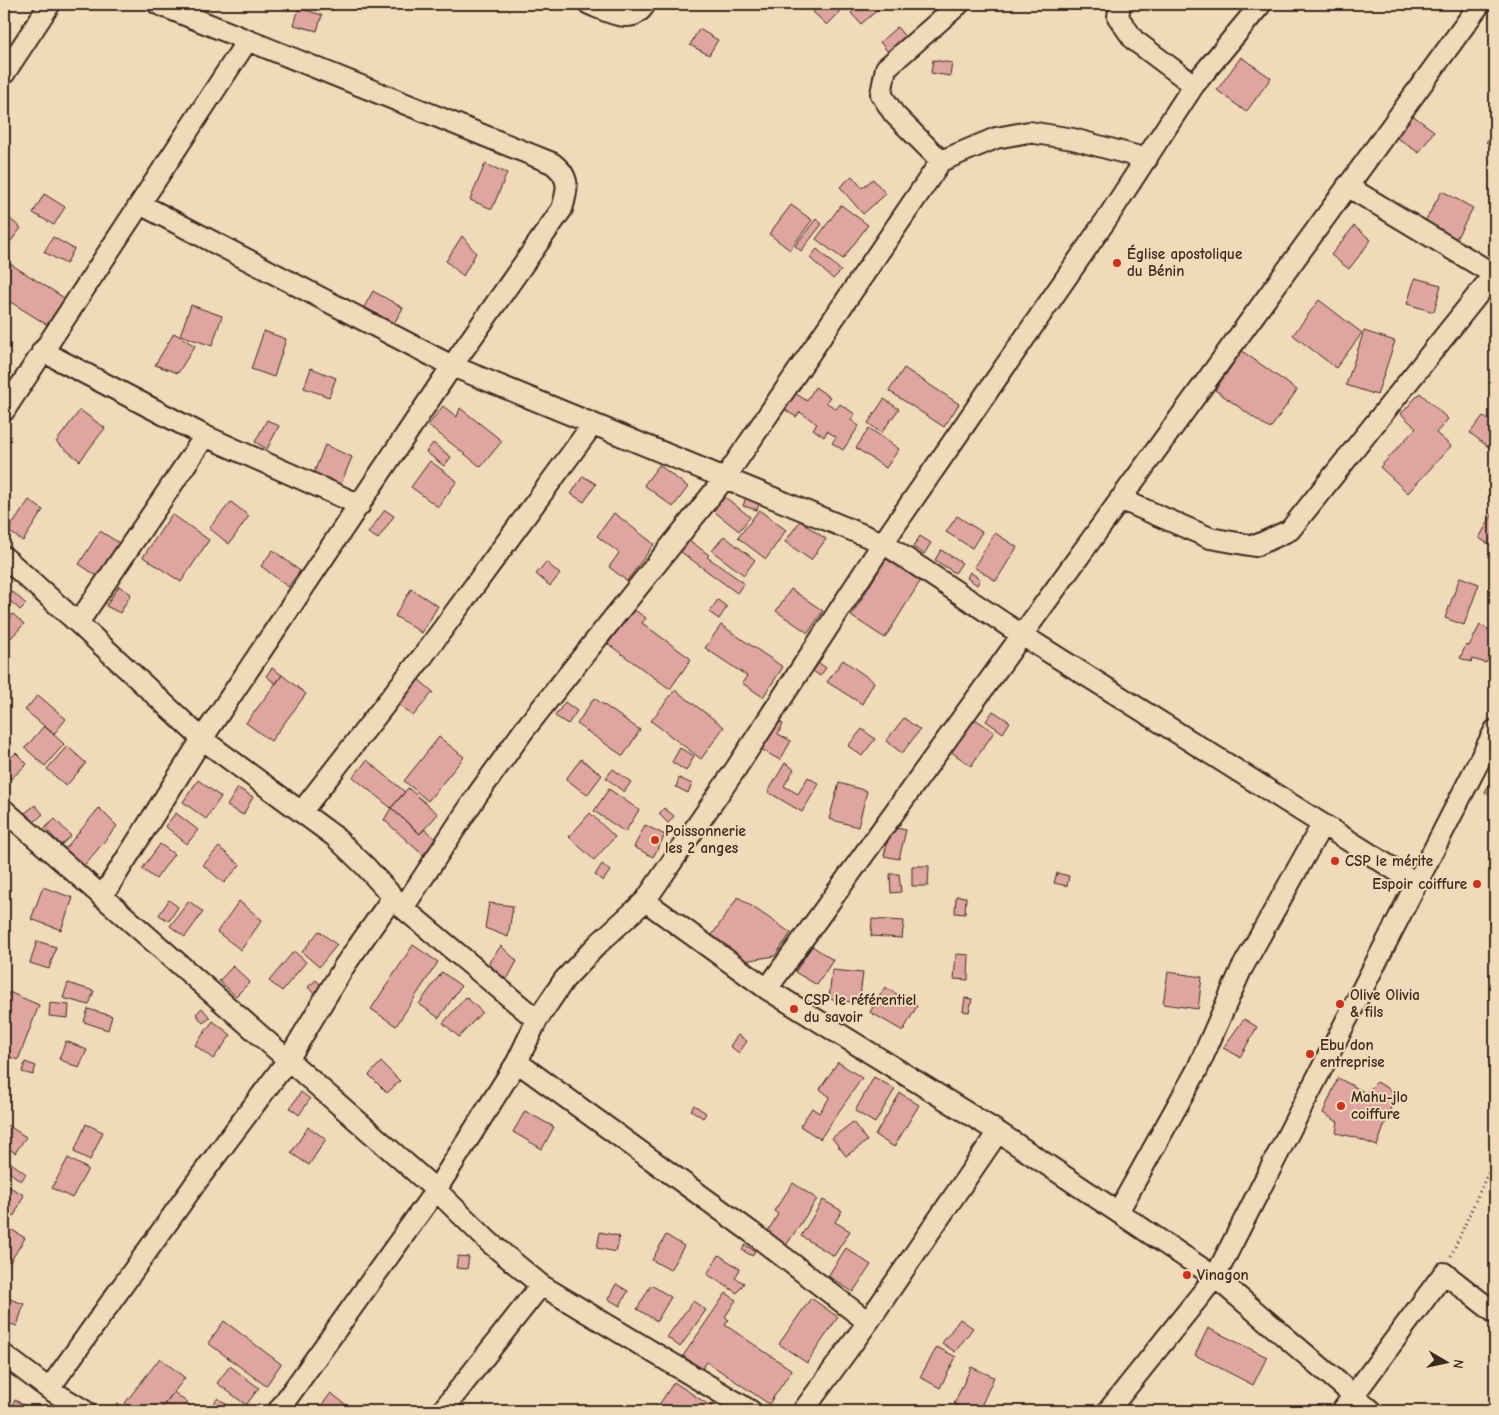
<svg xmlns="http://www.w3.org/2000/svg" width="1499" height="1415" font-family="'Comic Neue',sans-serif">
<rect width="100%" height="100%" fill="#f0dab9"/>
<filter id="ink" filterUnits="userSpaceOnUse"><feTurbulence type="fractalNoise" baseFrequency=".02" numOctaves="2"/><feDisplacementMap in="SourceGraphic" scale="10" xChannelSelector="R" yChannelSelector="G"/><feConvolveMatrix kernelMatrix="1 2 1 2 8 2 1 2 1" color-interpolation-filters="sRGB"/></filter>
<g filter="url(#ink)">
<path fill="#dfa5a0" stroke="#3b2a1e" d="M822 4H831L840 12 827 25 813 12Z
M861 4H876L880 8 861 24 851 13Z
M299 8 322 15 317 31 294 25Z
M897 27 906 38 888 52 880 42Z
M699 29 718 40 709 55 690 45Z
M1241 57 1271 78 1246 112 1217 90Z
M933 60 952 63 950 76 931 73Z
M1412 115 1434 131 1419 153 1396 137Z
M1495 130V150L1486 142Z
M485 164 507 173 492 209 470 200Z
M852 176 862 188 873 179 886 194 863 214 840 187Z
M1442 191 1473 208 1455 241 1424 223Z
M44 194 65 207 54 225 33 213Z
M791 205 812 220 790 250 769 234Z
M841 205 868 225 843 259 816 239Z
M4 214 21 228 4 250Z
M816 219 822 224 801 251 795 246Z
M1354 226 1371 240 1349 269 1331 255Z
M462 236 476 253 463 276 446 261Z
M53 237 74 249 66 264 44 252Z
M817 249 841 271 833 279 810 258Z
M4 260 66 299 49 326 4 298Z
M1415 278 1441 285 1434 312 1407 304Z
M373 291 403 308 394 323 364 307Z
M1319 300 1362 333 1336 368 1293 335Z
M191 305 222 316 212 346 180 335Z
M264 331 286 339 274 377 251 369Z
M1364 331 1395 341 1377 395 1346 385Z
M174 333 195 346 178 373 155 365Z
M1242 351 1297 390 1270 429 1215 390Z
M311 368 336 378 329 397 304 388Z
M904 368 959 404 944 427 889 391Z
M815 387 830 397 826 402 836 409 840 404 855 414 851 420 859 426 843 450 832 443 836 437 827 431 824 437 813 429 817 424 800 412 796 417 784 409 795 393 807 401Z
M1420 393 1448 419 1436 433 1451 446 1408 493 1380 467 1416 428 1401 414Z
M884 399 899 409 881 433 868 423Z
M443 406 457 417 460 408 502 441 481 467 428 425Z
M80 410 105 428 80 461 56 442Z
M1483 416 1495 425V452L1470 433Z
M267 420 279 426 267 449 255 442Z
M869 428 899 449 886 468 856 448Z
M433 443 451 457 444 466 426 452Z
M325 445 352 457 338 491 311 480Z
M430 461 457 481 438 507 411 487Z
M659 465 688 487 673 507 644 485Z
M583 476 596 484 584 502 571 494Z
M725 497 750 517 739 531 711 509 718 500 721 502Z
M746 497 760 501 757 510 743 506Z
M29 500 43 510 23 541 8 531Z
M231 502 249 516 229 544 209 528Z
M385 510 394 516 378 539 368 533Z
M759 510 786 530 766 559 738 538Z
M1495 510V548L1479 538Z
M614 513 654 544 627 581 609 567 619 553 597 536Z
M172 514 209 540 181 582 143 557Z
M957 516 982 532 972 548 946 532Z
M800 521 826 539 811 560 785 542Z
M100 531 121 544 100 578 79 564Z
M995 533 1017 547 996 581 974 567Z
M724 536 755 560 744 575 712 551Z
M920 536 931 543 924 554 913 547Z
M689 540 709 555 707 557 744 583 737 593 681 552Z
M273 550 300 571 288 587 261 566Z
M941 550 962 563 955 573 935 560Z
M886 559 921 580 885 638 851 616Z
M546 562 560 574 550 586 536 574Z
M970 572 980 579 977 585 967 578Z
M1460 577 1479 584 1464 625 1445 618Z
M119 586 131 594 120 613 106 606Z
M411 589 438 606 422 633 395 616Z
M791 589 823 611 808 633 776 611Z
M13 592 26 604 20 610 8 599Z
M718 600 727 607 719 619 709 612Z
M633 609 646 618 642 623 691 659 670 689 608 644Z
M13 614 24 624 9 640 4 636V624Z
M721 625 783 667 763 697 742 683 747 676 705 648Z
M1480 625 1492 632 1495 628V659L1489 657 1486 663 1472 659 1471 662 1460 658 1466 645 1469 646Z
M843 660 874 682 862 704 827 682Z
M819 663 826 668 820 676 813 671Z
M272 668 282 675 276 684 266 676Z
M282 675 306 694 271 741 246 723Z
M417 678 433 692 413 716 397 703Z
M675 690 724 727 701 759 651 721Z
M38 695 66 719 54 734 25 710Z
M594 698 640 730 623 756 577 724Z
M565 702 577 711 568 724 555 716Z
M993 711 1010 722 1003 733 986 721Z
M972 717 994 732 971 766 950 751Z
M774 718 783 724 778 734 791 741 780 760 757 747Z
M904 718 920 730 902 753 886 741Z
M44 726 64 744 45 766 25 748Z
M862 729 875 739 862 756 848 746Z
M439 737 464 757 428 801 404 781Z
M67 746 86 763 66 786 47 769Z
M680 748 694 756 686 771 672 762Z
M16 753 27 764 11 779 4 771V764Z
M581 759 602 775 587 795 566 779Z
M367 760 405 792 391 808 353 777Z
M785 763 794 769 784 786 798 794 808 777 819 784 802 812 768 792Z
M613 769 631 782 624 792 606 778Z
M1495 773V797L1485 792Z
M679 778 692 784 688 793 676 787Z
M198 780 221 797 206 819 183 802Z
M839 783 867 791 858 827 829 819Z
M238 788 253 797 243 815 227 806Z
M408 788 438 814 420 834 391 808Z
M609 789 639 810 625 832 594 811Z
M35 805 43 814 33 823 25 813Z
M99 808 117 826 83 867 65 849Z
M391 808 420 834 424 829 436 839 423 855 384 820Z
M664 808 674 816 668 823 659 814Z
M176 813 198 830 187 844 165 826Z
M590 813 615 837 594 860 569 837Z
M55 819 71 836 61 845 45 828Z
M645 825 665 835 653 857 634 847Z
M891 827 906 830 899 859 884 856Z
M160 844 174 854 156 879 142 869Z
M219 847 240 865 224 883 203 865Z
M602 864 610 871 603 881 595 875Z
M912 866H929L928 886H912Z
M1057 873 1069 876 1067 886 1054 883Z
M890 874H899L901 892 891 893Z
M43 887 73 898 61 930 31 919Z
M956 896 966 897 965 914 955 913Z
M738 897 791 933 775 956 744 961 710 938Z
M169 900 178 907 169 921 159 915Z
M189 901 203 912 185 937 170 926Z
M239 901 262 920 241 950 217 932Z
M489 903 513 906 508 937 485 928Z
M872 919 904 921 902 938 871 936Z
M319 931 337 945 319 967 302 952Z
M37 941 56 947 49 969 30 963Z
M413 945 438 962 396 1026 371 1009Z
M501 946 517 961 504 985 489 962Z
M812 946 833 960 817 985 795 972Z
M294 951 306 962 282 991 269 981Z
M956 954 969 955 968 980 954 979Z
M233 966 250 982 236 996 219 981Z
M832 970 863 973 859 1003 829 999Z
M442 972 461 986 439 1018 419 1004Z
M1168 972 1202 977 1198 1009 1163 1004Z
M316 980 323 988 315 995 308 987Z
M68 983 94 991 89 1005 63 998Z
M885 987 917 1006 903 1031 870 1012Z
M9 992 39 1005 18 1060 4 1055V1009Z
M466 997 482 1012 459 1037 443 1023Z
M965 998 972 999 969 1012 963 1011Z
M50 1003 69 1005 68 1018 49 1016Z
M202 1008 210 1018 203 1023 196 1014Z
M88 1009 112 1016 108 1030 84 1022Z
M1244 1019 1257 1027 1240 1057 1223 1048Z
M213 1021 231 1035 213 1059 195 1045Z
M738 1035 747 1041 739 1053 730 1046Z
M66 1041 87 1050 79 1068 59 1059Z
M25 1062 36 1066 33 1075 22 1072Z
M381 1062 400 1081 387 1093 369 1075Z
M838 1062 862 1078 820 1139 800 1126 812 1108 819 1113 830 1097 820 1089Z
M874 1077 895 1089 875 1123 855 1111Z
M1338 1078 1366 1093 1377 1082 1396 1093 1377 1146 1354 1137 1336 1133 1338 1122 1323 1113Z
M301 1092 310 1099 299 1115 290 1108Z
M900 1093 919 1105 894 1147 875 1135Z
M694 1105 706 1113 703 1118 691 1110Z
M525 1111 554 1127 542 1149 513 1132Z
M853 1122 867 1141 846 1156 832 1138Z
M86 1124 103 1132 90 1160 74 1152Z
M7 1125 26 1137 15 1153 4 1145V1130Z
M308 1127 326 1139 309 1165 291 1153Z
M68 1158 88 1169 72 1198 52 1188Z
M10 1162 26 1174 21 1181 5 1169Z
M793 1183 817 1199 785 1247 766 1234 778 1214 774 1211Z
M4 1184 24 1195 14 1216 4 1211Z
M823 1200 842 1211 835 1222 850 1231 834 1256 801 1236Z
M4 1225 25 1238 10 1262 4 1259Z
M600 1232 619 1236 616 1252 597 1248Z
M666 1235 684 1246 670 1270 652 1260Z
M745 1245 755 1251 752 1256 742 1250Z
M846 1248 871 1265 853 1292 828 1276Z
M719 1255 740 1269 735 1278 744 1283 737 1293 707 1274Z
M458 1256 469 1257 467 1269 456 1268Z
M616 1284 628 1291 620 1306 608 1299Z
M651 1285 671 1297 657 1321 637 1309Z
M726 1293 736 1300 725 1317 729 1320 725 1325 792 1370 769 1404 707 1362 702 1369 683 1356Z
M4 1297 24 1304 17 1326 4 1322Z
M811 1298 838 1317 807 1363 779 1344Z
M693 1301 706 1310 680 1347 667 1337Z
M960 1319 973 1328 955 1352 942 1343Z
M224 1321 281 1364 266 1386 208 1343Z
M1208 1328 1267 1357 1253 1385 1195 1355Z
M937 1347 956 1357 940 1388 920 1377Z
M160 1358 185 1378 159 1411H136L125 1403Z
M230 1366 259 1388 246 1405 217 1383Z
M971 1367 994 1377 979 1411H970L954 1404Z
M674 1382 718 1411H655Z
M174 1392 197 1411H159Z
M331 1393 354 1411H317Z
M218 1398 235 1411H208Z
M15 1400 33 1411H8Z"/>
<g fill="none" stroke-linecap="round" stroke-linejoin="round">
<g stroke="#3b2a1e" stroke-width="24">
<path id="street" d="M589 4C607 11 632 27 645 4
M1120 4 1118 17 1134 40 1194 85
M4 74 50 4
M941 161 894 114 881 94 886 68 959 4
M1347 186 1495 275
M140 204 452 366 883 543 1022 635 1416 883
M42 351 205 436 360 505
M4 411 247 41
M1120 499 1210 538 1255 546 1290 530 1495 273
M4 557 78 623 202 739 334 836 366 867 403 908 537 1020
M78 623 205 436
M4 810 436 1190 489 1242 541 1285 751 1411
M302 811 423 656 593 424
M102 897 202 739 452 366 562 209C568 189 571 177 552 163L158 4
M645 901 767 989 998 1132 1215 1277 1372 1411
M403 908 478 794 524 730 725 478 941 161 996 138 1029 132 1073 139 1147 159
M767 989 1022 635 1480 4
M517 1062 751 1232 868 1322
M1118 1212 1197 1070 1241 970 1322 825
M4 1355 49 1389 85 1411
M49 1389 200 1177 288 1060 345 965 393 897
M278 1411 436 1190 517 1062 537 1020 564 980 598 944 645 901 735 770 883 543 1106 220 1194 85 1261 4
M442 1411 541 1285
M803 1411 868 1322 998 1132
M1108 1411 1215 1277 1495 730
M1342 1411 1444 1273 1495 1313"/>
</g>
<path stroke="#3b2a1e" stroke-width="3" stroke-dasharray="1 4" stroke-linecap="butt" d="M1451 1256 1495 1157"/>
<use href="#street" stroke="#f0dab9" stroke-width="20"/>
</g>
</g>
<g fill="#c8321e" stroke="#f0dab9" stroke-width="2">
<circle cx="1117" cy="263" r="5"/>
<circle cx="655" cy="840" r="5"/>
<circle cx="1335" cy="861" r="5"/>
<circle cx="1477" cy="884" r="5"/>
<circle cx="1340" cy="1004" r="5"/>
<circle cx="794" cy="1009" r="5"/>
<circle cx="1310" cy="1054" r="5"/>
<circle cx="1341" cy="1106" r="5"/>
<circle cx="1187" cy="1275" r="5"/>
</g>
<g text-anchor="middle" stroke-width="4" stroke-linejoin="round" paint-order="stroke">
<g font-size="15" font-weight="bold" fill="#3b2a1e" stroke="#f0dab9" text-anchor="start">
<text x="1127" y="259">Église apostolique<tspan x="1127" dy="17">du Bénin</tspan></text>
<text x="665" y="836">Poissonnerie<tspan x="665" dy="17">les 2 anges</tspan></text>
<text x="1345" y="866">CSP le mérite</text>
<text x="1467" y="889" text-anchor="end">Espoir coiffure</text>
<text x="1350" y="1000">Olive Olivia<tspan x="1350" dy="17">&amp; fils</tspan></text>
<text x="804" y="1005">CSP le référentiel<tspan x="804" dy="17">du savoir</tspan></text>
<text x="1320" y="1050">Ebu don<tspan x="1320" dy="17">entreprise</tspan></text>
<text x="1351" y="1102">Mahu-jlo<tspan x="1351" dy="17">coiffure</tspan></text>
<text x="1197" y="1280">Vinagon</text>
</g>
</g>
<rect width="1499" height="1415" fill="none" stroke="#f0dab9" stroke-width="20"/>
<rect x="10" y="10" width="1479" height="1395" fill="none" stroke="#3b2a1e" stroke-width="2" filter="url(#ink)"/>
<g transform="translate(1446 1362) rotate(99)" stroke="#f0dab9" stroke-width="4" paint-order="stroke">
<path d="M0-4L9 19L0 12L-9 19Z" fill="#3b2a1e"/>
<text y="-8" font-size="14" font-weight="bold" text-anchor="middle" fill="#3b2a1e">N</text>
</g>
</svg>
